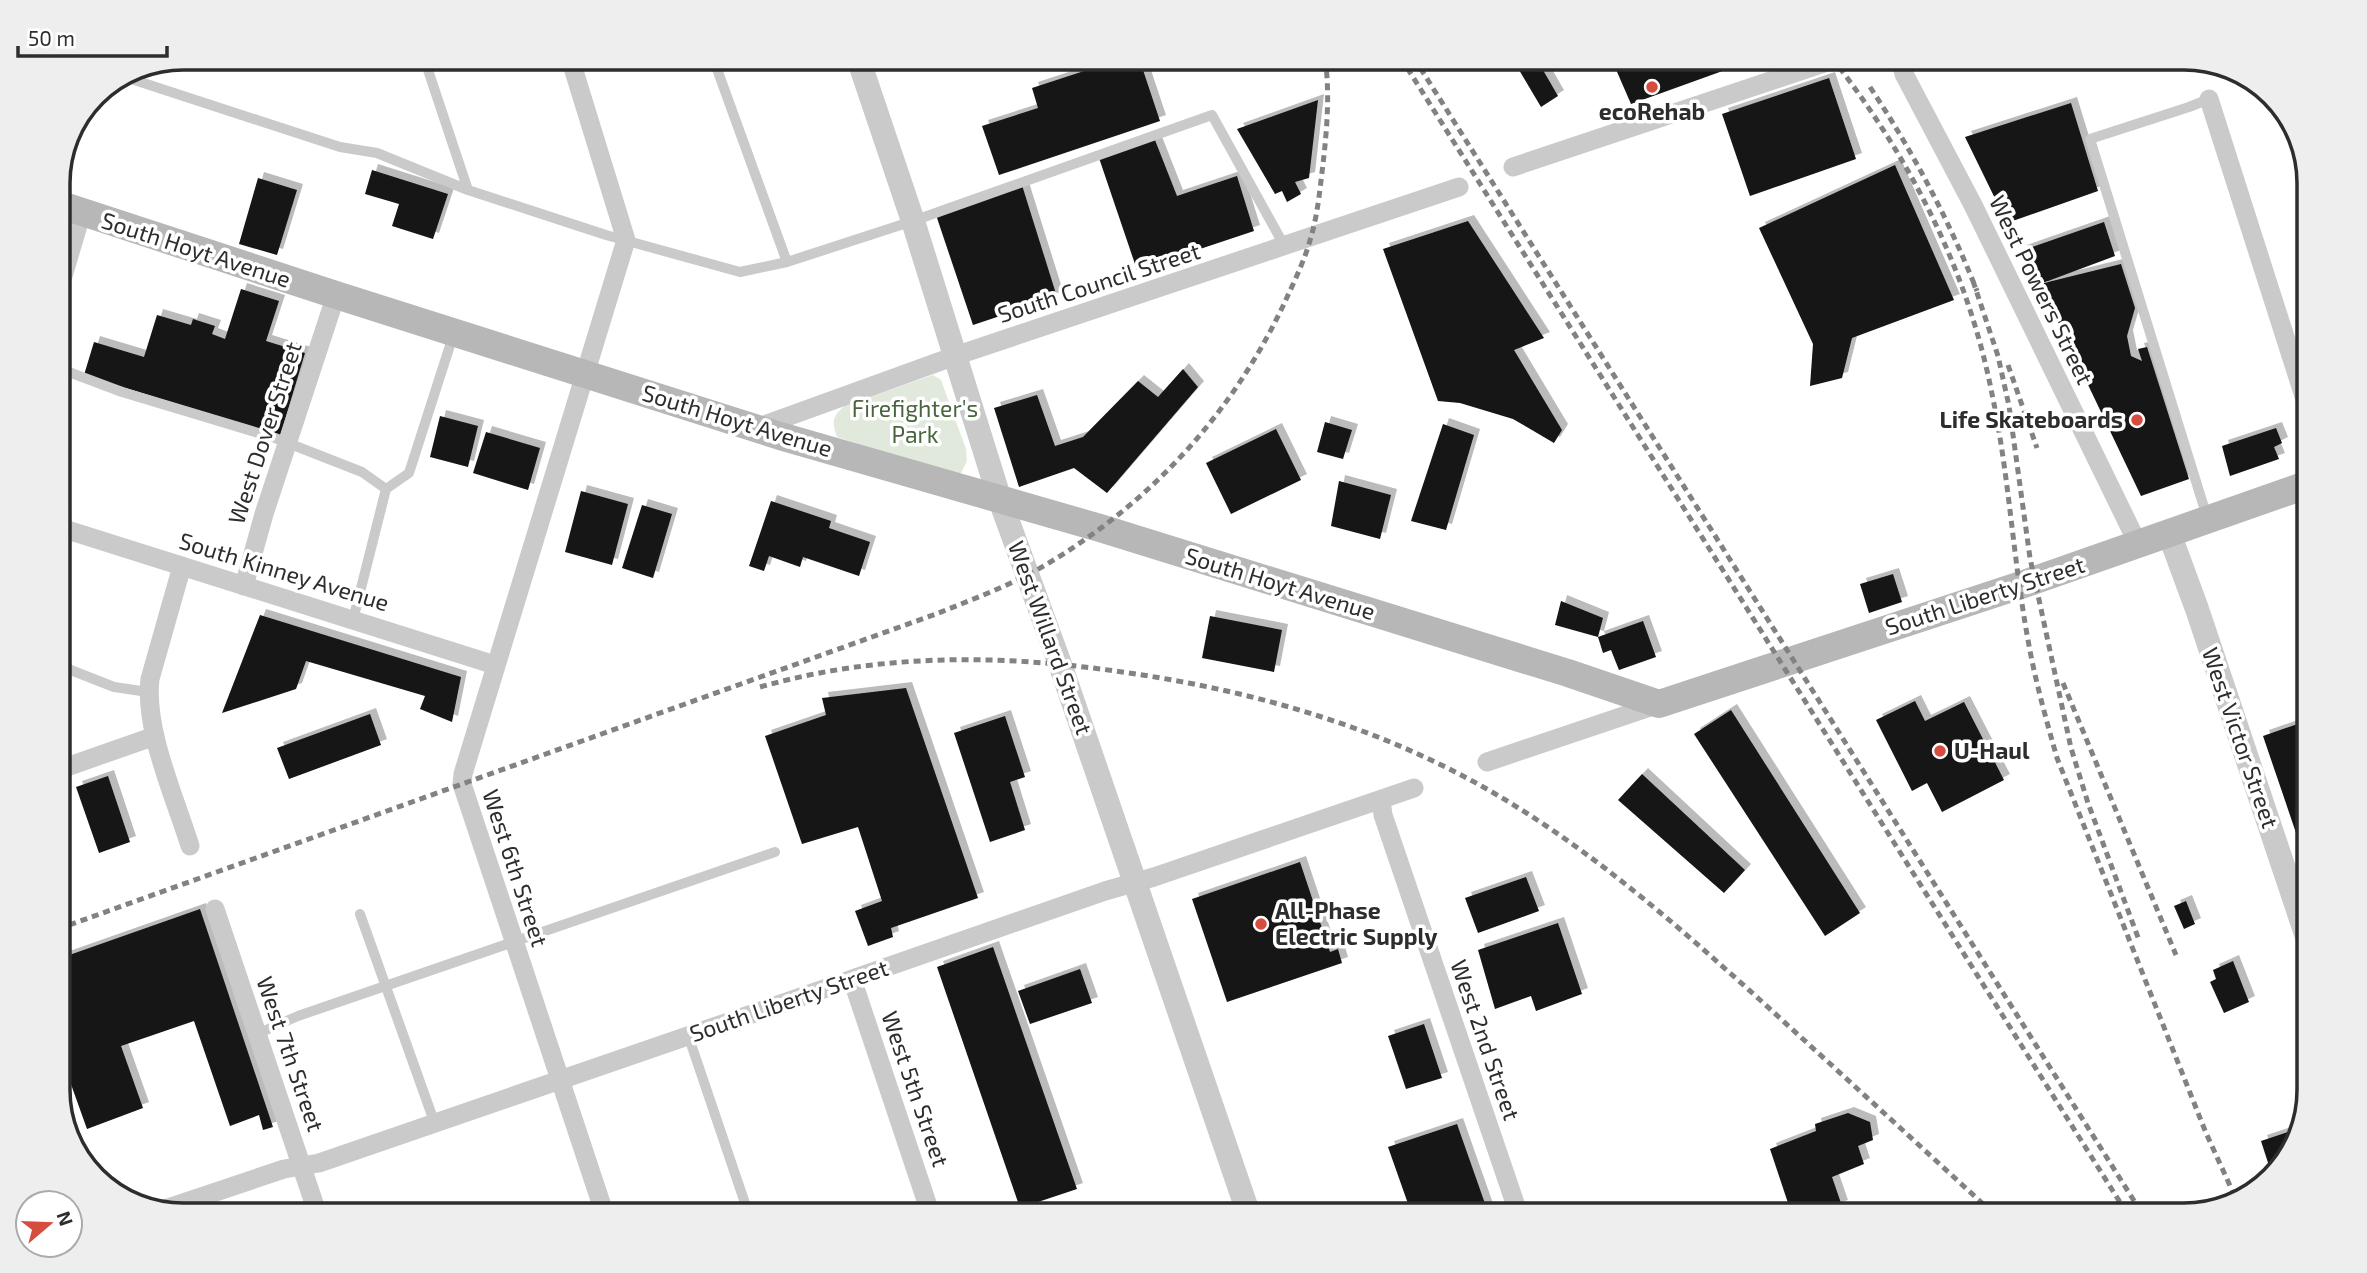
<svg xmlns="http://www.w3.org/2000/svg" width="2367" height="1273" font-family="'Exo 2',sans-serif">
<defs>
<filter id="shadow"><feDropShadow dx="6" dy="-6" stdDeviation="0" flood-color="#0004"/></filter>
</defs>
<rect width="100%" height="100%" fill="#fff"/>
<path fill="#e0e9db" d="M933 375 941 380 966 449 967 461 961 473 951 475 837 437C831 421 833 415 846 405Z"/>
<path fill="#141414" filter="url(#shadow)" d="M1124 58H1139L1160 121 999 175 982 126 1038 108 1032 88Z
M1512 58H1536L1558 96 1541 107Z
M1611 58H1740L1742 64 1631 104Z
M1829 78 1856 159 1750 196 1722 114Z
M1318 100 1309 178 1295 182 1301 194 1287 202 1282 191 1275 194 1237 129Z
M2071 103 2098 191 2007 223 1965 137Z
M1153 135 1177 196 1237 176 1254 231 1137 270 1098 155Z
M74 141 68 166 63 164 72 145Z
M1895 165 1954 300 1852 338 1842 378 1810 386 1813 344 1759 228Z
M372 170 448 194 433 239 392 226 399 204 365 194Z
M258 178 297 190 277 255 239 244Z
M1021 182 1057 297 973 325 935 212Z
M1468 221 1544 338 1514 350 1562 430 1554 443 1513 419 1460 403 1438 401 1383 249Z
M2104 222 2115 256 2040 284 2121 264 2135 308 2127 336 2131 356 2142 361 2138 349 2147 347 2189 479 2141 496 2040 284 2021 251Z
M241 289 279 301 266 341 305 353 280 436 84 375 94 342 144 357 157 315 191 325 193 319 215 326 212 334 225 339Z
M1183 369 1198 387 1107 493 1074 468 1019 487 994 408 1037 395 1055 446 1083 437 1138 381 1158 397Z
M440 416 478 426 468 467 430 457Z
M1325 422 1352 430 1343 459 1317 452Z
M1443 424 1474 435 1446 530 1411 521Z
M2276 428 2282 443 2274 447 2279 459 2230 476 2222 446Z
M1276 429 1301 480 1231 514 1206 463Z
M486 432 540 448 528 490 473 473Z
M1339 481 1391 495 1380 539 1331 526Z
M581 491 628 504 612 565 565 552Z
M771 501 831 521 829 528 870 542 859 576 803 557 800 567 769 556 764 571 749 566Z
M642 505 672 514 653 578 622 568Z
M1893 574 1902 602 1869 613 1860 584Z
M1561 601 1603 618 1598 637 1555 625Z
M260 615 461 677 452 722 420 709 425 696 306 661 296 689 222 713Z
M1210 616 1282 630 1274 672 1202 658Z
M1643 621 1656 657 1619 670 1611 650 1603 653 1598 637Z
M906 688 978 898 891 928 893 937 868 946 855 911 882 901 858 827 802 844 765 736 826 715 822 698Z
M1915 701 1925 721 1964 702 2004 780 1942 812 1927 783 1912 791 1876 720Z
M1731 710 1860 913 1825 936 1694 734Z
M370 714 381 745 289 779 277 748Z
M1005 716 1025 777 1010 782 1025 830 990 842 954 733Z
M2309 720V871L2263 736Z
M1642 774 1745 870 1724 893 1618 800Z
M108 776 130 842 99 853 76 787Z
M1300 862 1330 952 1338 949 1342 963 1227 1002 1192 899Z
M1526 877 1539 911 1478 933 1465 898Z
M2186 901 2195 924 2184 929 2174 906Z
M200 909 273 1127 263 1130 259 1115 230 1126 194 1021 121 1046 143 1108 87 1129 58 1048V959Z
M1558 923 1582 994 1536 1011 1531 996 1495 1009 1478 950Z
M993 947 1077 1189 1020 1208 937 967Z
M2233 961 2249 1002 2224 1013 2210 982 2216 979 2213 970Z
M1080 969 1092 1003 1030 1024 1018 991Z
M1424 1024 1442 1078 1406 1089 1388 1036Z
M1848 1113 1870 1122 1873 1140 1858 1146 1864 1164 1832 1177 1842 1206 1813 1215H1792L1770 1149 1816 1131 1815 1124Z
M1457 1124 1489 1215H1412L1388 1147Z
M2300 1128 2296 1146 2271 1172 2261 1141Z"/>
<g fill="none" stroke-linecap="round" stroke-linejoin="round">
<path stroke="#cacaca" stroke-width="10" d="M424 58 468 190 606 235 740 272 787 262
M713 58 787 262 913 221 1212 115 1285 247
M122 76 340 147 377 153 468 190
M58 368 122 392 275 438 362 472 386 489
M2207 517 2090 139 2189 107 2209 99
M353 620 386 489 409 473 453 336
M58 665 114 687 148 692
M360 914 435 1124
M257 1034 298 1016 775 852
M688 1035 749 1215"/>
<path stroke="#cacaca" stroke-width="19" d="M570 58 626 240 463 774 462 784 605 1215
M1900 58 1904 74 1973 205 2138 544
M2209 99 2309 412
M1513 167 1839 58
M58 293 82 212
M756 428 955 356 1459 187
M58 527 495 665
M182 566 150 679C144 730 175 797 190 846
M244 586 264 514 336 295
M1487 762 1659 704
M58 770 155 736
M1381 800 1383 815 1519 1215
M215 909 318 1215
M852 979 931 1215
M162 1210 284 1169 319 1163C582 1074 843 982 1105 891L1154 877 1414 788"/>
<path stroke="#cacaca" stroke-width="24" d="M858 58 913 221 1000 500 1060 664 1249 1215
M2169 533 2197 609 2309 943"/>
<path stroke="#b7b7b7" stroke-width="28" d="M58 204 336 295 780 436 1100 528 1568 673 1659 704 2021 585 2309 484"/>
<path stroke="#828282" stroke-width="5" stroke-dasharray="7 5" stroke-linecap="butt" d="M1401 58 2128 1215
M1414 58 2143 1215
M1832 58C1909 156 1968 270 1992 394 2009 475 2013 558 2028 640 2035 680 2046 719 2057 758L2206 1133 2237 1201
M1870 87C1913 152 1948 218 1977 291
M1973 281 1998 356 2009 406 2030 558 2071 748 2088 803 2139 940
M2008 365 2037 448
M2063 683 2176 955
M760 687C866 657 975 654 1084 667 1204 681 1324 709 1433 761 1556 819 1659 909 1759 999 1838 1071 1917 1143 1995 1215
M58 929 936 614C973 599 1012 585 1047 564 1151 502 1231 415 1283 306 1293 284 1305 260 1311 237 1318 213 1320 188 1323 164 1327 129 1330 93 1325 58"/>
</g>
<g fill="#d54d3e" stroke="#fff" stroke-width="2.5">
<circle cx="1652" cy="87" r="7"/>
<circle cx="2137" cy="420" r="7"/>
<circle cx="1940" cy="751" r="7"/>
<circle cx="1261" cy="924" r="7"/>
</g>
<g text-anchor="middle" stroke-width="7" stroke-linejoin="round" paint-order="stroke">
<g font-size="23" font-weight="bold" fill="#2d2d2d" stroke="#fff" text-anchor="start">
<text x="1652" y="120" text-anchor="middle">ecoRehab</text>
<text x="2123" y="428" text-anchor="end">Life Skateboards</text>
<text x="1954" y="759">U-Haul</text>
<text x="1275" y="919">All-Phase<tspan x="1275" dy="26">Electric Supply</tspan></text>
</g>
<g font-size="23" fill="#2d2d2d" stroke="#fff">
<text transform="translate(196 250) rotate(18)" y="8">South Hoyt Avenue</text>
<text transform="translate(1099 283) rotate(-18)" y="8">South Council Street</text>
<text transform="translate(2041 290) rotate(64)" y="8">West Powers Street</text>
<text transform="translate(737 421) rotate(17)" y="8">South Hoyt Avenue</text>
<text transform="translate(265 433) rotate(-72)" y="8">West Dover Street</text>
<text transform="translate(284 572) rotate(17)" y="8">South Kinney Avenue</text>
<text transform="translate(1280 584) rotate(17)" y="8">South Hoyt Avenue</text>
<text transform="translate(1985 596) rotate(-18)" y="8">South Liberty Street</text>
<text transform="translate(1050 638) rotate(70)" y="8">West Willard Street</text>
<text transform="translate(2240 738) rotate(71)" y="8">West Victor Street</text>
<text transform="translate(515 868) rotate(72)" y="8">West 6th Street</text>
<text transform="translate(789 1001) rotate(-19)" y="8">South Liberty Street</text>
<text transform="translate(1485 1040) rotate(71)" y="8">West 2nd Street</text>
<text transform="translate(290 1054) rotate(71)" y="8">West 7th Street</text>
<text transform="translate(915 1089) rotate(71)" y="8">West 5th Street</text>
</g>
<g font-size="23" fill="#4a643e" stroke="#fff">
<text x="915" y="417">Firefighter's<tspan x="915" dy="26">Park</tspan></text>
</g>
</g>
<path d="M0 0H2367V1273H0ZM183 70H2184A113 113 0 0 1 2297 183V1090A113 113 0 0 1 2184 1203H183A113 113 0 0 1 70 1090V183A113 113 0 0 1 183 70Z" fill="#eee" fill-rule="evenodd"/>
<path fill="none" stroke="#2d2d2d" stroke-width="3.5" d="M183 70H2184A113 113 0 0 1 2297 183V1090A113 113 0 0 1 2184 1203H183A113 113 0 0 1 70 1090V183A113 113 0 0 1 183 70Z"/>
<g transform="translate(49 1224) rotate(71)"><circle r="33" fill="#ffffff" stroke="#ababab" stroke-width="2"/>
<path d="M0-5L12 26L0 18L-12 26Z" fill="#d54d3e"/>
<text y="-10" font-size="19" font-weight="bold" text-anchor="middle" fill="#2d2d2d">N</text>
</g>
<path d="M18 46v10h149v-10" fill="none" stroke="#2d2d2d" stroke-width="3.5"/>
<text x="28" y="46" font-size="21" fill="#2d2d2d" stroke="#ffffff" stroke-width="5" paint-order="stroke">50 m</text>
</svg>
